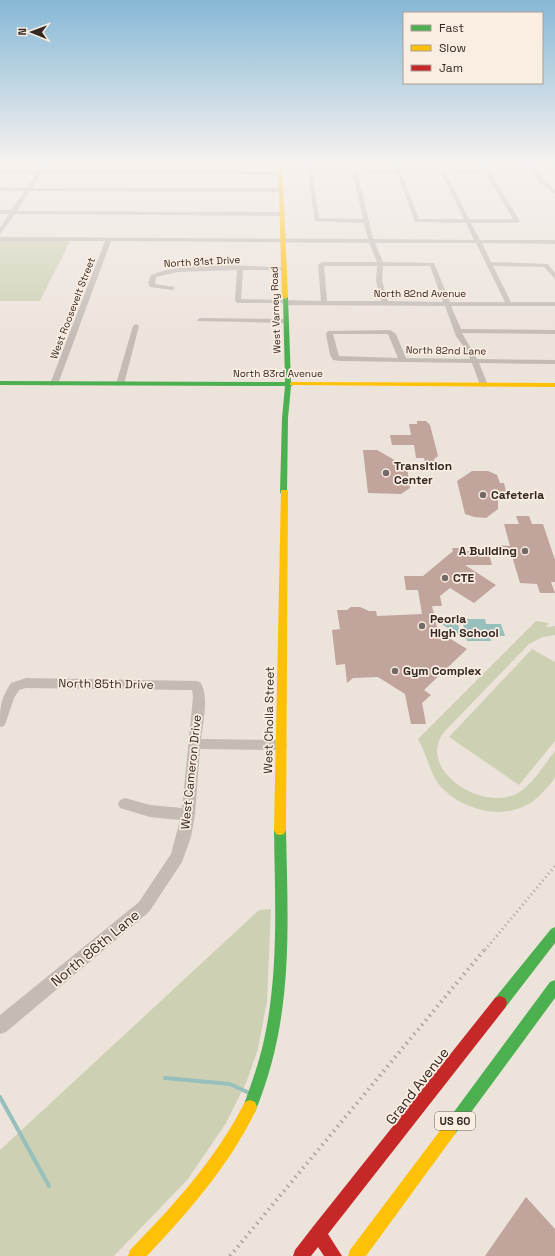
<svg xmlns="http://www.w3.org/2000/svg" width="555" height="1256" font-family="'Space Grotesk',sans-serif">
<rect width="100%" height="100%" fill="#ece3db"/>
<path fill="#ced0b4" d="M0 241H70L40 301H0Z
M536 621 549 623 546 627 555 626V635L543 637 529 644 445 731C414 769 483 813 518 793 533 784 544 765 555 751 555 759 555 768 555 776 554 781 546 789 542 793 516 822 471 815 444 790 429 776 428 755 418 739Z
M532 649 555 662V741L519 785 449 737Z
M271 909 267 1001 258 1049 246 1083 226 1123 188 1179 114 1256H0V1150L259 910Z"/>
<path fill="#97bfbc" d="M441 617H456L460 632 458 634 443 625Z
M462 619H485L486 624H501L505 636H490L491 641H467Z"/>
<g fill="none" stroke-linecap="round" stroke-linejoin="round">
<path stroke="#97bfbc" stroke-width="4" d="M165 1078 230 1084 247 1092
M0 1097 49 1186"/>
</g>
<path fill="#c1a49c" d="M417 421H426L430 425 438 456 434 459 435 462H425L424 458H416L414 445H392L390 435H411L409 424H417Z
M363 450H377L407 467 410 488 401 494 368 493Z
M472 471H488L497 475 500 483H504L506 492 507 496 498 498V509L486 518 474 517 465 514 457 481Z
M516 516H529L532 524H543L555 560V582H551L555 593H540L537 584 520 583 512 556H499L496 545 510 546 504 524H519Z
M452 548H465L466 551H488L492 565H465L496 585 474 603 450 588 440 596 442 606H432L437 627 452 636 449 638 467 649 424 690 431 695 422 703 426 724H411L405 694 378 677 353 678 347 683 345 664 336 665 332 630 340 629 337 610H347L351 607H360L369 611H376L377 616 422 614 418 590H406L404 576H423L453 551Z
M526 1197 555 1229V1256H485Z"/>
<g fill="none" stroke-linecap="round" stroke-linejoin="round">
<path fill="#c4bbb5" fill-rule="evenodd" d="M44 162H48L43 170 281 172 283 173 281 174 41 173 32 188H282L285 190 282 192 30 191 17 211 282 212 285 214 282 216 15 214 0 234V228L9 214H0V210H11L25 191H0V187L27 188 37 173 0 172V170H38Z
M306 162H310L319 218 363 219 353 173 359 170 396 171 393 162H397L419 219H464L441 172 483 170 479 162H483L520 221 517 223H471L480 240H555V244L482 243 491 262 548 264 555 273V279L544 267 493 266 511 302H555V306H451L461 329 555 330V334L462 333 477 359 555 360V364L479 363 488 385 484 387 480 385 472 363 340 361 333 360 330 355 326 334 328 331 390 330 396 334 406 358 470 359 466 350 456 336 445 306 285 305 282 303H238L235 301 237 270 178 272 156 277 155 284 174 287 175 288 172 290 150 287 148 283 151 275C190 260 243 267 285 267L287 268V270H243L241 299 321 301 318 265 322 262H377L369 243 111 241 58 384 51 386 50 384 105 241H0V237L368 239 364 223 315 221ZM360 172 397 173 415 222 466 223 474 240 373 239 358 174ZM485 172 513 219H469L446 173ZM375 243H476L505 302H450L434 263 383 262ZM324 266H377L376 281 381 301H327ZM383 266H430L443 302 388 301 382 281ZM333 334H388L398 358 339 356Z
M524 162H528L545 182 555 190V194L541 184Z
M200 318 286 319 289 321 286 323 198 321 197 320Z
M136 324 139 326 124 384 117 386 116 384 133 326Z
M26 678 197 681 201 683C209 698 203 722 201 739L281 740 285 741 287 745 285 749 281 750 200 749 195 815 191 837 182 862 149 912 6 1032 0 1034V1015L139 902 171 854 180 820 150 817 120 808 118 804 120 800 125 798 150 805 182 808 193 697 192 690H183L26 688 19 690 14 698 6 722 4 726 0 727C0 707 0 700 11 683Z"/>
<path fill="#4caf50" fill-rule="evenodd" d="M283 296 288 297 291 382 295 384 291 386 288 418 287 494H281L280 492 282 418 285 386 0 385V381L285 382Z
M280 825 284 826 286 830C288 929 294 1018 255 1112L250 1114 245 1112 243 1107C251 1085 259 1063 264 1040 279 972 275 900 274 830L276 826Z
M555 927V943L505 1008 500 1010 495 1008 493 1003 495 998 551 929Z
M555 980V998L455 1134 450 1136 445 1134 443 1129 445 1124 550 982Z"/>
<path fill="#ffc107" fill-rule="evenodd" d="M278 162H282L288 297 285 299 282 297Z
M292 382 555 383V387L290 385V383Z
M281 490H287L288 492 286 830 284 834 280 835 276 834 274 830Z
M250 1100 255 1102 257 1107 255 1112C228 1167 189 1211 147 1256H128L130 1250C175 1204 215 1160 245 1102Z
M450 1122 455 1124 457 1129 455 1134 366 1256H348L350 1250 445 1124Z"/>
<path fill="#c62828" fill-rule="evenodd" d="M500 996 505 998 507 1003 505 1008 328 1234 342 1256H324L318 1247 311 1256H293L295 1250 312 1228 495 998Z"/>
<path stroke="#aca49f" stroke-width="3" stroke-dasharray="1 3.5" stroke-linecap="butt" d="M485 950 555 866"/>
<path stroke="#aca49f" stroke-width="4" stroke-dasharray="1.5 4.5" stroke-linecap="butt" d="M230 1256 485 949"/>
</g>
<linearGradient id="sky" x2="0" y2="1"><stop stop-color="#87b8d6"/><stop offset="0.48" stop-color="#f6f2ef"/><stop offset="1" stop-color="#f6f2ef" stop-opacity="0"/></linearGradient>
<rect width="555" height="338" fill="url(#sky)"/>
<g fill="#746964" stroke="#faede1" stroke-width="1.5">
<circle cx="386" cy="473" r="4"/>
<circle cx="483" cy="495" r="4"/>
<circle cx="525" cy="551" r="4"/>
<circle cx="445" cy="578" r="4"/>
<circle cx="422" cy="626" r="4"/>
<circle cx="395" cy="671" r="4"/>
</g>
<g text-anchor="middle" stroke-width="3.5" stroke-linejoin="round" paint-order="stroke">
<g font-size="10" fill="#342824" stroke="#faede1">
<text transform="translate(202 261) rotate(-3)" y="4">North 81st Drive</text>
<text x="420" y="297">North 82nd Avenue</text>
<text transform="translate(72 308) rotate(-69)" y="4">West Roosevelt Street</text>
<text transform="translate(275 310) rotate(-92)" y="4">West Varney Road</text>
<text transform="translate(446 350) rotate(1)" y="4">North 82nd Lane</text>
<text x="278" y="377">North 83rd Avenue</text>
</g>
<rect fill="#faede1" stroke="#6f635d" stroke-width="1" x="435" y="1112" width="40" height="18" rx="3"/>
<g font-size="11" font-weight="bold" fill="#342824">
<text x="455" y="1125">US 60</text>
</g>
<g font-size="12" font-weight="bold" fill="#342824" stroke="#faede1" text-anchor="start">
<text x="394" y="470">Transition<tspan x="394" dy="14">Center</tspan></text>
<text x="491" y="499">Cafeteria</text>
<text x="517" y="555" text-anchor="end">A Building</text>
<text x="453" y="582">CTE</text>
<text x="430" y="623">Peoria<tspan x="430" dy="14">High School</tspan></text>
<text x="403" y="675">Gym Complex</text>
</g>
<g font-size="12" fill="#342824" stroke="#faede1">
<text transform="translate(106 684) rotate(1)" y="4">North 85th Drive</text>
<text transform="translate(269 720) rotate(-89)" y="4">West Cholla Street</text>
<text transform="translate(191 772) rotate(-84)" y="4">West Cameron Drive</text>
</g>
<g font-size="14" fill="#342824" stroke="#faede1">
<text transform="translate(95 948) rotate(-40)" y="5">North 86th Lane</text>
<text transform="translate(417 1086) rotate(-52)" y="5">Grand Avenue</text>
</g>
</g>
<rect x="403" y="12" width="140" height="72" fill="#faede1" stroke="#ab9e95"/>
<rect x="411" y="25" width="20" height="6" fill="#4caf50" stroke="#ab9e95"/>
<text x="439" y="32" font-size="12" fill="#342824">Fast</text>
<rect x="411" y="45" width="20" height="6" fill="#ffc107" stroke="#ab9e95"/>
<text x="439" y="52" font-size="12" fill="#342824">Slow</text>
<rect x="411" y="65" width="20" height="6" fill="#c62828" stroke="#ab9e95"/>
<text x="439" y="72" font-size="12" fill="#342824">Jam</text>
<g transform="translate(32 32) rotate(271)" stroke="#faede1" stroke-width="3" paint-order="stroke">
<path d="M0-3L7 15L0 10L-7 15Z" fill="#342824"/>
<text y="-6" font-size="11" font-weight="bold" text-anchor="middle" fill="#342824">N</text>
</g>
</svg>
